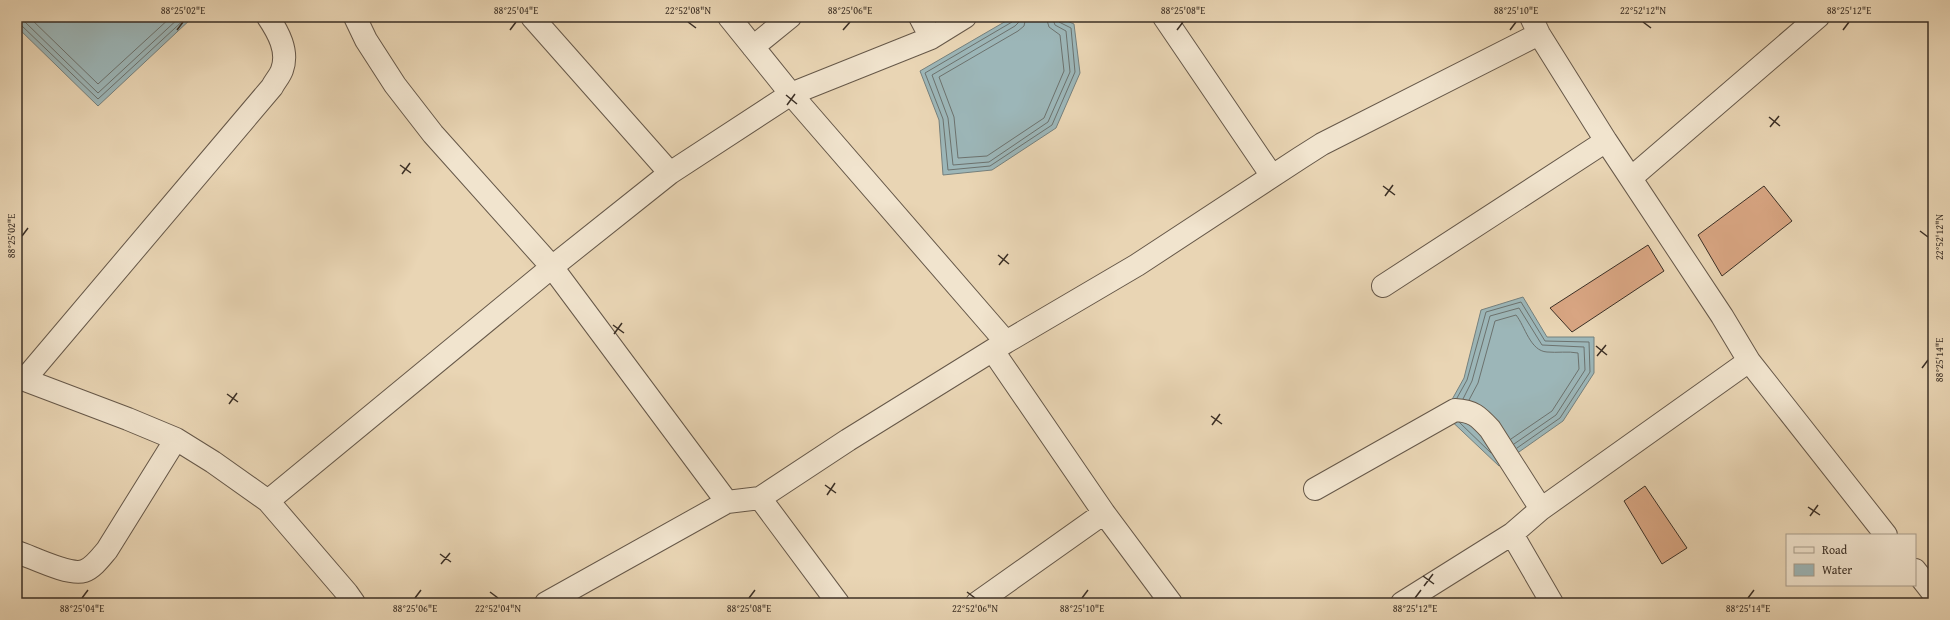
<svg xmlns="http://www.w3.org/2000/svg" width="1950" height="620" font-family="'Gentium Book Plus',serif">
<rect width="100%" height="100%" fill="#e9d5b4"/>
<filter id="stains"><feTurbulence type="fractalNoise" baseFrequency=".005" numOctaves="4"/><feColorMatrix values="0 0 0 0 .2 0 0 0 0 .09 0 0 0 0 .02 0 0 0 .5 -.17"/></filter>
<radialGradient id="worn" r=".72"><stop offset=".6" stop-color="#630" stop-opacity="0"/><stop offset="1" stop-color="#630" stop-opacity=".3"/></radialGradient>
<path fill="#9cb6b8" stroke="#75807d" d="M17 17H193L98 106 17 27Z
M1013 17H1058L1074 24 1080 73 1056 128 992 170 943 175 939 120 920 71Z
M1523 297 1547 337H1594V373L1563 421 1499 466 1444 414 1464 378 1481 310Z"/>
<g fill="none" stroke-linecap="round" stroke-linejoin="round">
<path stroke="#6c726e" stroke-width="1" d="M29 17 98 84 171 17
M1014 17 1012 22 925 73 943 119 948 170 990 166 1052 125 1075 72 1071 28 1059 22 1058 17
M1020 17 1019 22 1015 26 932 75 948 118 953 165 989 162 1048 122 1070 72 1066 31 1055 25 1052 17
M1026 17 1024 26 1018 31 939 77 954 117 958 158 987 156 1044 118 1064 71 1060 35 1049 27 1046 17
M17 19 25 22 98 93 180 17
M17 24 21 25 98 99 187 17
M1457 398 1467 380 1486 312 1521 302 1545 341 1589 342 1590 372 1560 418 1517 448
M1463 399 1472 381 1490 316 1519 308 1542 345 1584 347 1585 370 1556 415 1514 444
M1469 400 1478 383 1495 321 1516 315C1525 326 1530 351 1547 352 1557 353 1568 351 1578 353L1579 369 1552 411 1511 439
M1459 422 1491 453"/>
</g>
<path fill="#d8a582" stroke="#3b2f25" d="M1764 186 1792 221 1722 276 1698 235Z
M1648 245 1664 271 1572 332 1550 308Z
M1645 486 1687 548 1662 564 1624 501Z"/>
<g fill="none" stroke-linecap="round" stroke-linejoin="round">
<g stroke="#665849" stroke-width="24">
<path id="street" d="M355 17 366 40 395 85 433 134 552 267 727 502
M532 17 670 173
M729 17 791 94 1006 342
M920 17 931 38
M1164 17 1272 176
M1531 17 1539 34 1606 141 1722 316 1749 361 1886 535
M753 47 790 17
M1631 178 1818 17
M1383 286 1606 141
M993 351 1104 513 1171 603
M17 377 128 419 176 439 213 462 268 501 347 593 354 603
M24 380 272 87C275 81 280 76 282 70 289 51 278 32 268 17
M1315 489 1455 410C1473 411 1478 416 1490 429L1541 509
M760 498 838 603
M268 501 552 267 670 173 791 94 931 38 965 17
M1512 534 1552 603
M17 552C32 557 69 576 84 571 93 568 101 557 107 550L176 439
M1915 570 1933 593
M546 603 727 502 760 498 848 440 1006 342 1137 265 1300 158 1322 144 1539 34
M977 603 1104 513
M1402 603 1512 534 1541 509 1749 361"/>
</g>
<use href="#street" stroke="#f1e4ce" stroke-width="22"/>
</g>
<path fill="none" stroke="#3b2f25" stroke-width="1.5" d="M688 22 696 28M1643 22 1651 28M177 30 183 22M510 30 516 22M843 30 850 22M1177 30 1183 22M1510 30 1516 22M1843 30 1849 22M786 95 797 104M787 105 795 94M1769 117 1780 126M1770 127 1779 116M400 165 411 173M402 174 410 163M1383 186 1395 195M1385 196 1393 185M1920 231 1928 237M22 236 28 228M998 255 1009 264M999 265 1008 254M613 325 624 333M614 334 622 323M1596 346 1607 355M1597 356 1606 345M1922 368 1928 360M227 394 238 402M229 404 237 393M1211 416 1222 424M1212 425 1220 414M825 485 836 493M827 495 835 483M1808 507 1820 515M1810 516 1818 505M440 554 451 562M441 564 450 553M1423 576 1434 584M1424 586 1433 574M490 592 498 598M967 592 975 598M82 598 88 590M415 598 421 590M749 598 755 590M1082 598 1088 590M1415 598 1421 590M1748 598 1754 590"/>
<rect width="1950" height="620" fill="none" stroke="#e9d5b4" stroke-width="44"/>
<rect x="1786" y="534" width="130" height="52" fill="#f1e4ce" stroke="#a89c8a"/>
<rect x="1794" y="547" width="20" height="6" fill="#f1e4ce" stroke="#a89c8a"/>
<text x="1822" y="554" font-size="12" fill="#3b2f25">Road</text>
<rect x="1794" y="564" width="20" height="12" fill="#9cb6b8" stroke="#a89c8a"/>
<text x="1822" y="574" font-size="12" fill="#3b2f25">Water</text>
<rect x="22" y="22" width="1906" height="576" fill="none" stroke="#3b2f25" stroke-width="1.5"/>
<g font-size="10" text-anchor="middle" fill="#3b2f25">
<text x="183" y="14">88°25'02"E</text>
<text x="516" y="14">88°25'04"E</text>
<text x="688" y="14">22°52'08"N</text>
<text x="850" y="14">88°25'06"E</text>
<text x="1183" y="14">88°25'08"E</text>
<text x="1516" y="14">88°25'10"E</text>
<text x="1643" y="14">22°52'12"N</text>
<text x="1849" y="14">88°25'12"E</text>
<text transform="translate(11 236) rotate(-90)" y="4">88°25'02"E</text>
<text transform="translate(1939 237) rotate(-90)" y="4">22°52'12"N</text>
<text transform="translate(1939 360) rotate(-90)" y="4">88°25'14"E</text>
<text x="82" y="612">88°25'04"E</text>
<text x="415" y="612">88°25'06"E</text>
<text x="498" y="612">22°52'04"N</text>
<text x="749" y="612">88°25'08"E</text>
<text x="975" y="612">22°52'06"N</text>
<text x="1082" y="612">88°25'10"E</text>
<text x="1415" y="612">88°25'12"E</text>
<text x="1748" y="612">88°25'14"E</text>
</g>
<rect width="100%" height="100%" filter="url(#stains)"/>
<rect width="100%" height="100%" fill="url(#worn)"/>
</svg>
